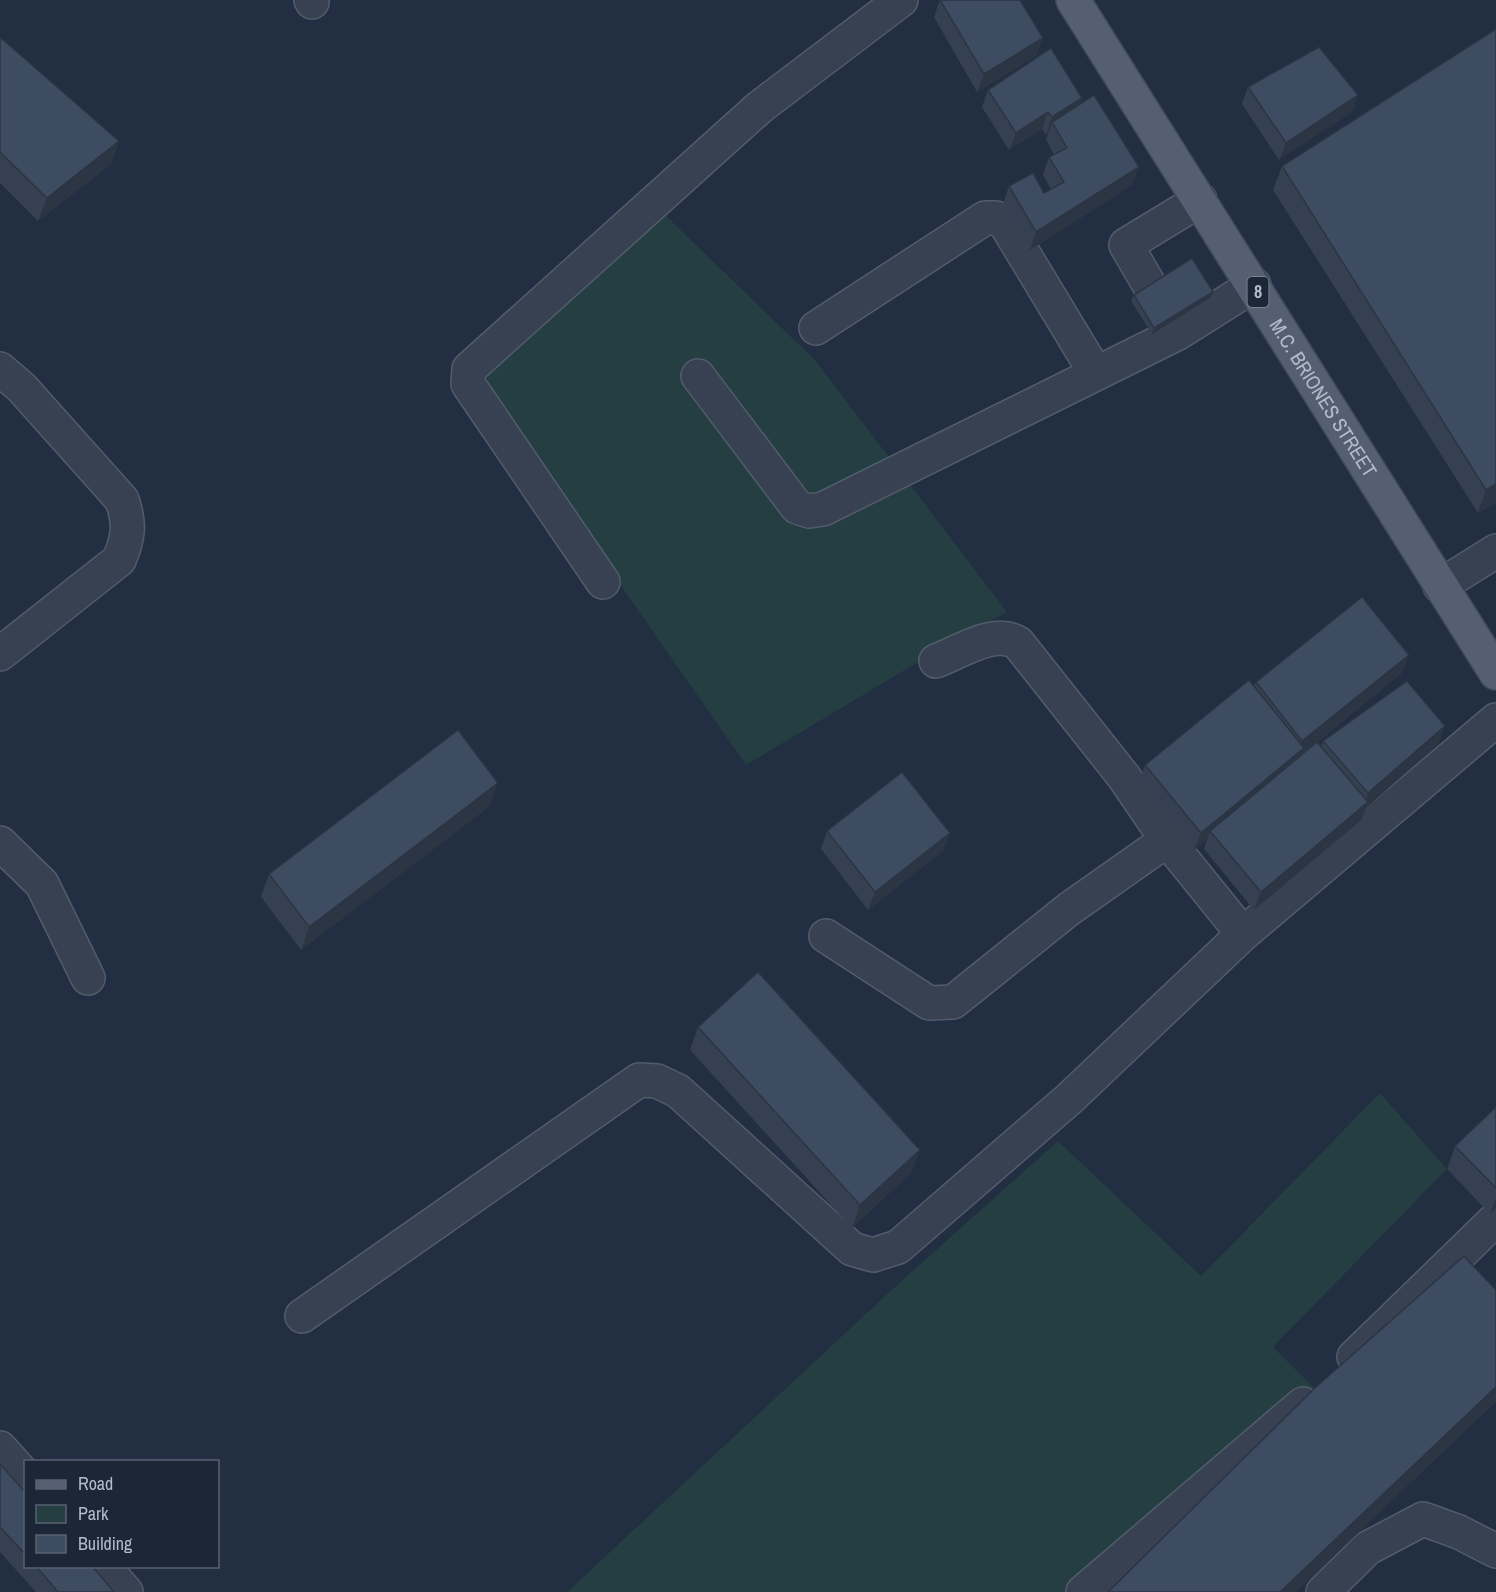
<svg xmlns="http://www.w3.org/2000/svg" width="1496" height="1592" font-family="'Archivo Narrow',sans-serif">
<rect width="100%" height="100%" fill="#222e41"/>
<path fill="#243e42" d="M663 213 815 360 1007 612 965 634 746 765 488 395V365Z
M1380 1093 1447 1169 1273 1347 1327 1401 1126 1592H567L898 1284 1058 1141 1201 1276Z"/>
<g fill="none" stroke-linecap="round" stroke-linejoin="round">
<g stroke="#515c6c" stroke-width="36">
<path id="minor" d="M311 0 312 2
M1172 324 1126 245 1200 200
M816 328 985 218H996L1005 223 1095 372
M0 369 22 388 122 500C130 523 129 537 119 560L0 654
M698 376 797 507 809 511 823 509 1178 333 1254 285
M603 582 468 384 469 369 760 107 901 0
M1440 586 1496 551
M936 661C960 652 995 628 1018 643L1124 777 1167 840
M0 843 42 884 88 978
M826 936 929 1003 953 1002 1069 909 1167 840 1243 934
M302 1316 639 1080 657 1081 678 1091 852 1249 873 1255 898 1247 1069 1099 1243 934 1496 720
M1354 1357 1496 1219
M0 1448 26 1477
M103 1566 126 1592
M1083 1592 1303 1404
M1323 1592 1368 1548 1423 1519 1459 1532 1496 1551"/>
</g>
<g stroke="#404a5a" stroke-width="36">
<g id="major">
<path id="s1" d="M1073 0 1496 673"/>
</g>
</g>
<use href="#minor" stroke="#374151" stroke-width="33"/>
<use href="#major" stroke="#546071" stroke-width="33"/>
</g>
<path fill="#354153" d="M940 0 1043 38 1036 56 977 92 934 17Z
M0 37 119 141 111 164 38 221 0 183Z
M1248 87 1358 95 1352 112 1279 160 1242 104Z
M988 90 1082 98 1080 104 1132 185 1030 250 1003 204 1009 186 1044 193 1051 189 1043 175 1049 157 1054 155 1046 139 1048 134 1046 135 1042 129 1009 150 982 107Z
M1282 166 1496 503 1478 513 1273 190Z
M1134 295 1210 298 1152 334 1131 301Z
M1402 673 1317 742 1321 746 1323 741 1439 743 1366 808 1361 820 1254 910 1204 849 1207 840 1194 850 1139 782 1145 765 1254 686 1256 682Z
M490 806 301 950 261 897 269 874Z
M827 831 944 850 868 910 821 849Z
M698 1027 920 1150 911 1173 852 1228 690 1050Z
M1496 1107V1208L1490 1214 1447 1169 1455 1146Z
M0 1464 26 1493V1566H92L114 1592H36L0 1552Z"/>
<path fill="#2b3544" d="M1043 38 1036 56 977 92 984 74Z
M1358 95 1352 112 1279 160 1286 143Z
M1082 98 1076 116 1052 122 1048 134 1046 135 1052 117Z
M1048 112 1042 129 1009 150 1016 133Z
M119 141 111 164 38 221 47 198Z
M1139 167 1132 185 1030 250 1036 232Z
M1213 292 1210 298 1152 334 1154 328Z
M1496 484V503L1478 513 1486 490Z
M1409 655 1402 673 1301 754 1210 831 1207 840 1194 850 1201 833 1298 753 1302 741Z
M1445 726 1439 743 1366 808 1361 820 1254 910 1261 892 1364 806 1368 793Z
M498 783 490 806 301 950 309 927Z
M950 833 944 850 868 910 875 892Z
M920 1150 911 1173 852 1228 860 1205Z
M1496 1198V1208L1490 1214Z
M1496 1387V1402L1296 1592H1280Z"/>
<path fill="#3e4c61" stroke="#2b3544" stroke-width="1.5" d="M940 0H1020L1043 38 984 74Z
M1496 29V484L1486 490 1282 166Z
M0 37 119 141 47 198 0 152Z
M1319 47 1358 95 1286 143 1248 87Z
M1051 48 1082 98 1052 117 1048 112 1016 133 988 90Z
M1094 95 1139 167 1036 232 1009 186 1033 173 1044 193 1064 182 1049 157 1067 148 1052 122Z
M1192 258 1213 292 1154 328 1134 295Z
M1362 597 1409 655 1302 741 1256 682Z
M1249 680 1304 748 1201 833 1145 765Z
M1407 681 1445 726 1368 793 1323 741Z
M458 730 498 783 309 927 269 874Z
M1317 742 1368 802 1261 892 1210 831Z
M902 772 950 833 875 892 827 831Z
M758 972 920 1150 860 1205 698 1027Z
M1496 1107V1188L1455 1146Z
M1464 1256 1496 1290V1387L1280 1592H1108L1316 1387Z
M0 1464 26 1493V1555L0 1527Z
M36 1566H92L114 1592H58Z"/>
<g text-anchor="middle" stroke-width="5" stroke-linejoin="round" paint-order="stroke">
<rect fill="#1b2636" stroke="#858f9f" stroke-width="1.5" x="1247.5" y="277" width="21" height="30" rx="4.5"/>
<g font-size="18" font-weight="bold" fill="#b3bccc">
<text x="1258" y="298">8</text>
</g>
<g font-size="20" fill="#b3bccc" stroke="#1b2636">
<text dy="7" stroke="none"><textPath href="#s1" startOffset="470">M.C. BRIONES STREET</textPath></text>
</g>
</g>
<rect x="24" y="1460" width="195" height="108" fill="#1b2636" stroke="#586272" stroke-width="1.5"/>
<rect x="36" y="1480" width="30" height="9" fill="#546071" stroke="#586272" stroke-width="1.5"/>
<text x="78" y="1490" font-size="18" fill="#b3bccc">Road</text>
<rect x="36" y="1505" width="30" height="18" fill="#243e42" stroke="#586272" stroke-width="1.5"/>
<text x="78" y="1520" font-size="18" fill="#b3bccc">Park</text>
<rect x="36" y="1535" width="30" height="18" fill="#3e4c61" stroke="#586272" stroke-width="1.5"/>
<text x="78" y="1550" font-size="18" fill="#b3bccc">Building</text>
</svg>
